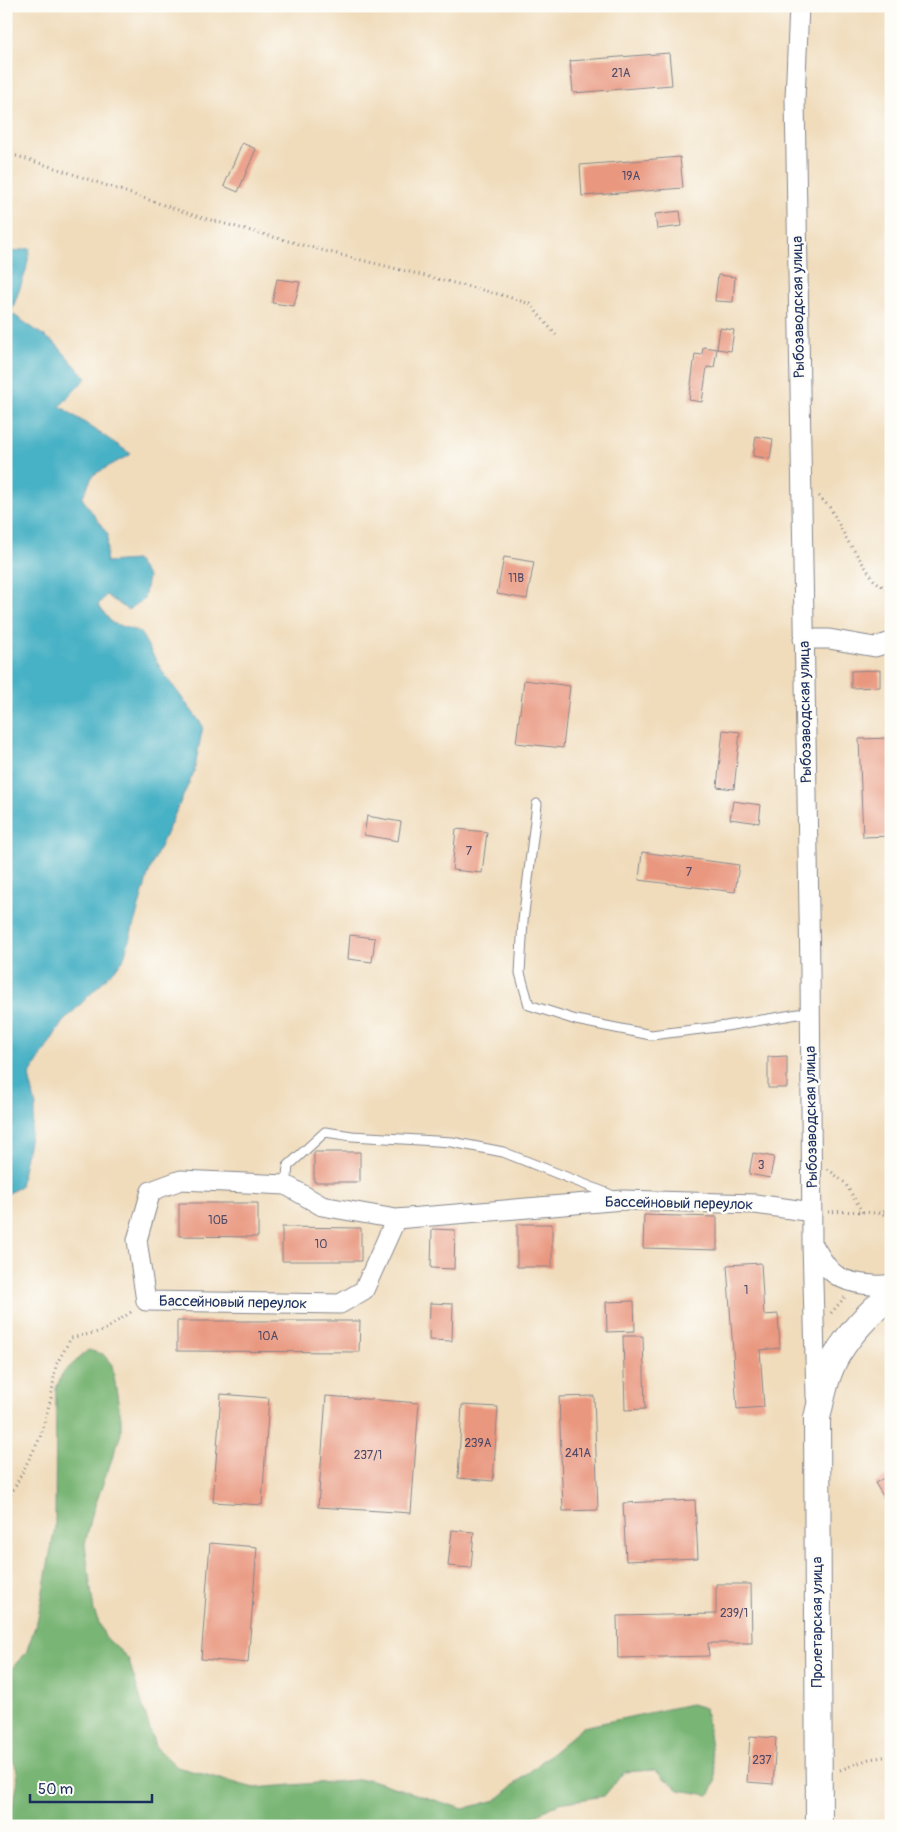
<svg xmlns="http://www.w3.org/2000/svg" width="897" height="1832" font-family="Pangolin,sans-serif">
<rect width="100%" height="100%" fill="#fdfcf7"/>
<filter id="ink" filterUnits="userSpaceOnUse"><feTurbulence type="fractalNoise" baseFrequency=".02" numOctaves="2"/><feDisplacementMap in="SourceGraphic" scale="10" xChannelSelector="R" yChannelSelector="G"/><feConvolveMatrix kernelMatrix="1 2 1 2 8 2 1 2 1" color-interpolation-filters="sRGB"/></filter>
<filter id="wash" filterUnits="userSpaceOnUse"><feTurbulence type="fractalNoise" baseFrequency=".0096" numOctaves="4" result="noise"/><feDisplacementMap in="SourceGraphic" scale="20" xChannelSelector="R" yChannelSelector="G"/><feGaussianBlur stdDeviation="1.12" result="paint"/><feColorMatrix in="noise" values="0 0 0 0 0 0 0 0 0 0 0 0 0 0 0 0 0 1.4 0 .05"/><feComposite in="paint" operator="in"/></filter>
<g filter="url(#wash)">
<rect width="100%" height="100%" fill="#f0dcbb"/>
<path fill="#79b574" stroke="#4a7269" d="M88 1350 103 1354 112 1365 121 1418V1434L93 1511 85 1544 94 1611 105 1637 128 1658 155 1746 177 1767 254 1788 368 1779 463 1809 496 1800 583 1727 691 1704 705 1708 716 1781 709 1795 679 1790 654 1770 624 1772 604 1796 559 1803 515 1826H6V1819L9 1816C14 1798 27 1768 6 1755V1674L26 1653 38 1618 55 1527 56 1389 62 1374Z"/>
<path fill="#47b1c5" stroke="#317092" d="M30 248 26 271 11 313 56 344 86 378 60 406 131 454 93 475 82 498 108 535 106 562 136 560 148 577 144 599 128 610 106 595 98 605 112 623 140 632 162 671 203 726 194 772 150 869 123 961 62 1023 29 1076 36 1106 20 1186 6 1195V253Z"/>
<g id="blocks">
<path fill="#e9977f" d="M669 53 672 85 573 93 570 61Z
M242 143 256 149 238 192 224 186Z
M680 157 683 188 582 196 580 165Z
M680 211 682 226 657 229 655 214Z
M718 275 735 277 733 302 715 301Z
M277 279 300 282 294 306 272 303Z
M720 328 734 330 731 351 717 349Z
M703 347 717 349 714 368 707 367 702 402 689 400 695 354 702 355Z
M756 436 773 439 770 459 753 456Z
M504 557 534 562 527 599 497 594Z
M880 670V687L851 688V671Z
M524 680 570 686 563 748 516 743Z
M723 730 740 732 734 789 717 787Z
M891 738V836L863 837 859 739Z
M733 801 761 805 759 823 730 819Z
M367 816 401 822 398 841 364 835Z
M456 829 487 832 482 873 452 870Z
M642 852 739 865 735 892 639 880Z
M350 935 375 938 372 962 348 959Z
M787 1056V1088H768V1057Z
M314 1152H360V1182H314Z
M753 1153 774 1157 770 1178 749 1174Z
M179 1203H258V1237L179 1236Z
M644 1215 717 1217V1250L643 1248Z
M517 1224H552V1267H517Z
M282 1227 361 1228V1261H282Z
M432 1229 455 1230 454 1269 431 1268Z
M761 1263 764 1315 778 1314 780 1348 760 1350 764 1407 737 1409 727 1265Z
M634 1301 635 1331 607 1332 606 1302Z
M430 1303 453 1304 452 1341 429 1340Z
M177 1321H360L359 1352 177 1351Z
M623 1336H643L645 1409 625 1410Z
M221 1394 269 1398 262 1505 213 1502Z
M326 1396 419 1403 411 1513 318 1507Z
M594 1396 598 1510 563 1511 559 1397Z
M462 1405 498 1407 493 1481 458 1478Z
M891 1474V1509L875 1483Z
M695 1500 698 1558 626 1561 623 1503Z
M452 1530 474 1532 471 1568 448 1566Z
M210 1543 257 1547 248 1663 201 1659Z
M716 1584H751L752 1643H708L709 1656 618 1658 617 1616 716 1614Z
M750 1736 776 1738 773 1784 747 1782Z"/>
</g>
</g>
<g filter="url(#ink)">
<use href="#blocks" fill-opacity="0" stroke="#86868c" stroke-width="1"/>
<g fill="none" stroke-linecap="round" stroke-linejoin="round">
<g stroke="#86868c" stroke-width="11">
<path id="lane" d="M537 804 523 921 520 973 529 1005 576 1020 651 1035 726 1026 810 1012
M286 1185 288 1166 325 1132 352 1136 452 1142 503 1152 614 1196"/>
</g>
<g stroke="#86868c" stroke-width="21">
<path id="street" d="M799 6 795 99 810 970 812 1243 816 1397
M803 639H829L875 647 891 642
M396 1219 322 1206 286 1185 181 1180 151 1191 137 1240 146 1301 340 1304 364 1290 396 1219 623 1200 755 1204 812 1212
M812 1243C819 1254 825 1268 836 1275 849 1284 876 1287 891 1284"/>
</g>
<g stroke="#86868c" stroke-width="28">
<path id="secondary" d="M819 1826 817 1418C822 1397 826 1374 837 1355 850 1333 871 1311 891 1295"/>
</g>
<path stroke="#86868c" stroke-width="3" stroke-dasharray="1 4" stroke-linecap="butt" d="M6 155 17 156 61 170 196 216 321 250 502 295 530 304 556 335
M819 496 831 509 847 540 874 580 891 593
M828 1169 845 1183 863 1213
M828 1212C849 1211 870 1211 891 1216
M879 1213 891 1209
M831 1313 845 1297
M6 1514 9 1498 40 1438 51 1398 56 1365 71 1338 103 1331 134 1310
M840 1770 869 1759 891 1756"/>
<use href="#lane" stroke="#fff" stroke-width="9"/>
<use href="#street" stroke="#fff" stroke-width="19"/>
<use href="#secondary" stroke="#fff" stroke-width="26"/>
</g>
</g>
<g text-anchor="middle" stroke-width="5" stroke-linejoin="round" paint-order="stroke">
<g font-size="12" fill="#4e4966">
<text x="621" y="77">21А</text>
<text x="631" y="180">19А</text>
<text x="516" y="582">11В</text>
<text x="469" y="855">7</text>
<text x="689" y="876">7</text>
<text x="761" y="1169">3</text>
<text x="218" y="1224">10Б</text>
<text x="321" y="1248">10</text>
<text x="746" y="1294">1</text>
<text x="268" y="1340">10А</text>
<text x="478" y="1447">239A</text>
<text x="578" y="1457">241А</text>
<text x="368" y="1459">237/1</text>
<text x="734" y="1617">239/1</text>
<text x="762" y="1764">237</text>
</g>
<g font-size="15" fill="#1b2f5e" stroke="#fdfcf7">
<text transform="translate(798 307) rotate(-91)" y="5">Рыбозаводская улица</text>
<text transform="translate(805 712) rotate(-91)" y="5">Рыбозаводская улица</text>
<text transform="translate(811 1117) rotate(-91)" y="5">Рыбозаводская улица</text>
<text transform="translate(679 1203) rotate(1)" y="5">Бассейновый переулок</text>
<text transform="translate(233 1302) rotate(1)" y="5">Бассейновый переулок</text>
<text transform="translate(817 1622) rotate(-90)" y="5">Пролетарская улица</text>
</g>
</g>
<rect width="897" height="1832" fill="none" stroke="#fdfcf7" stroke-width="25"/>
<path d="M30 1794v8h122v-8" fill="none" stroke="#1b2f5e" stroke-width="2.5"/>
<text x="38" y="1794" font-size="15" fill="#1b2f5e" stroke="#fdfcf7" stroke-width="4" paint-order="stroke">50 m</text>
</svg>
